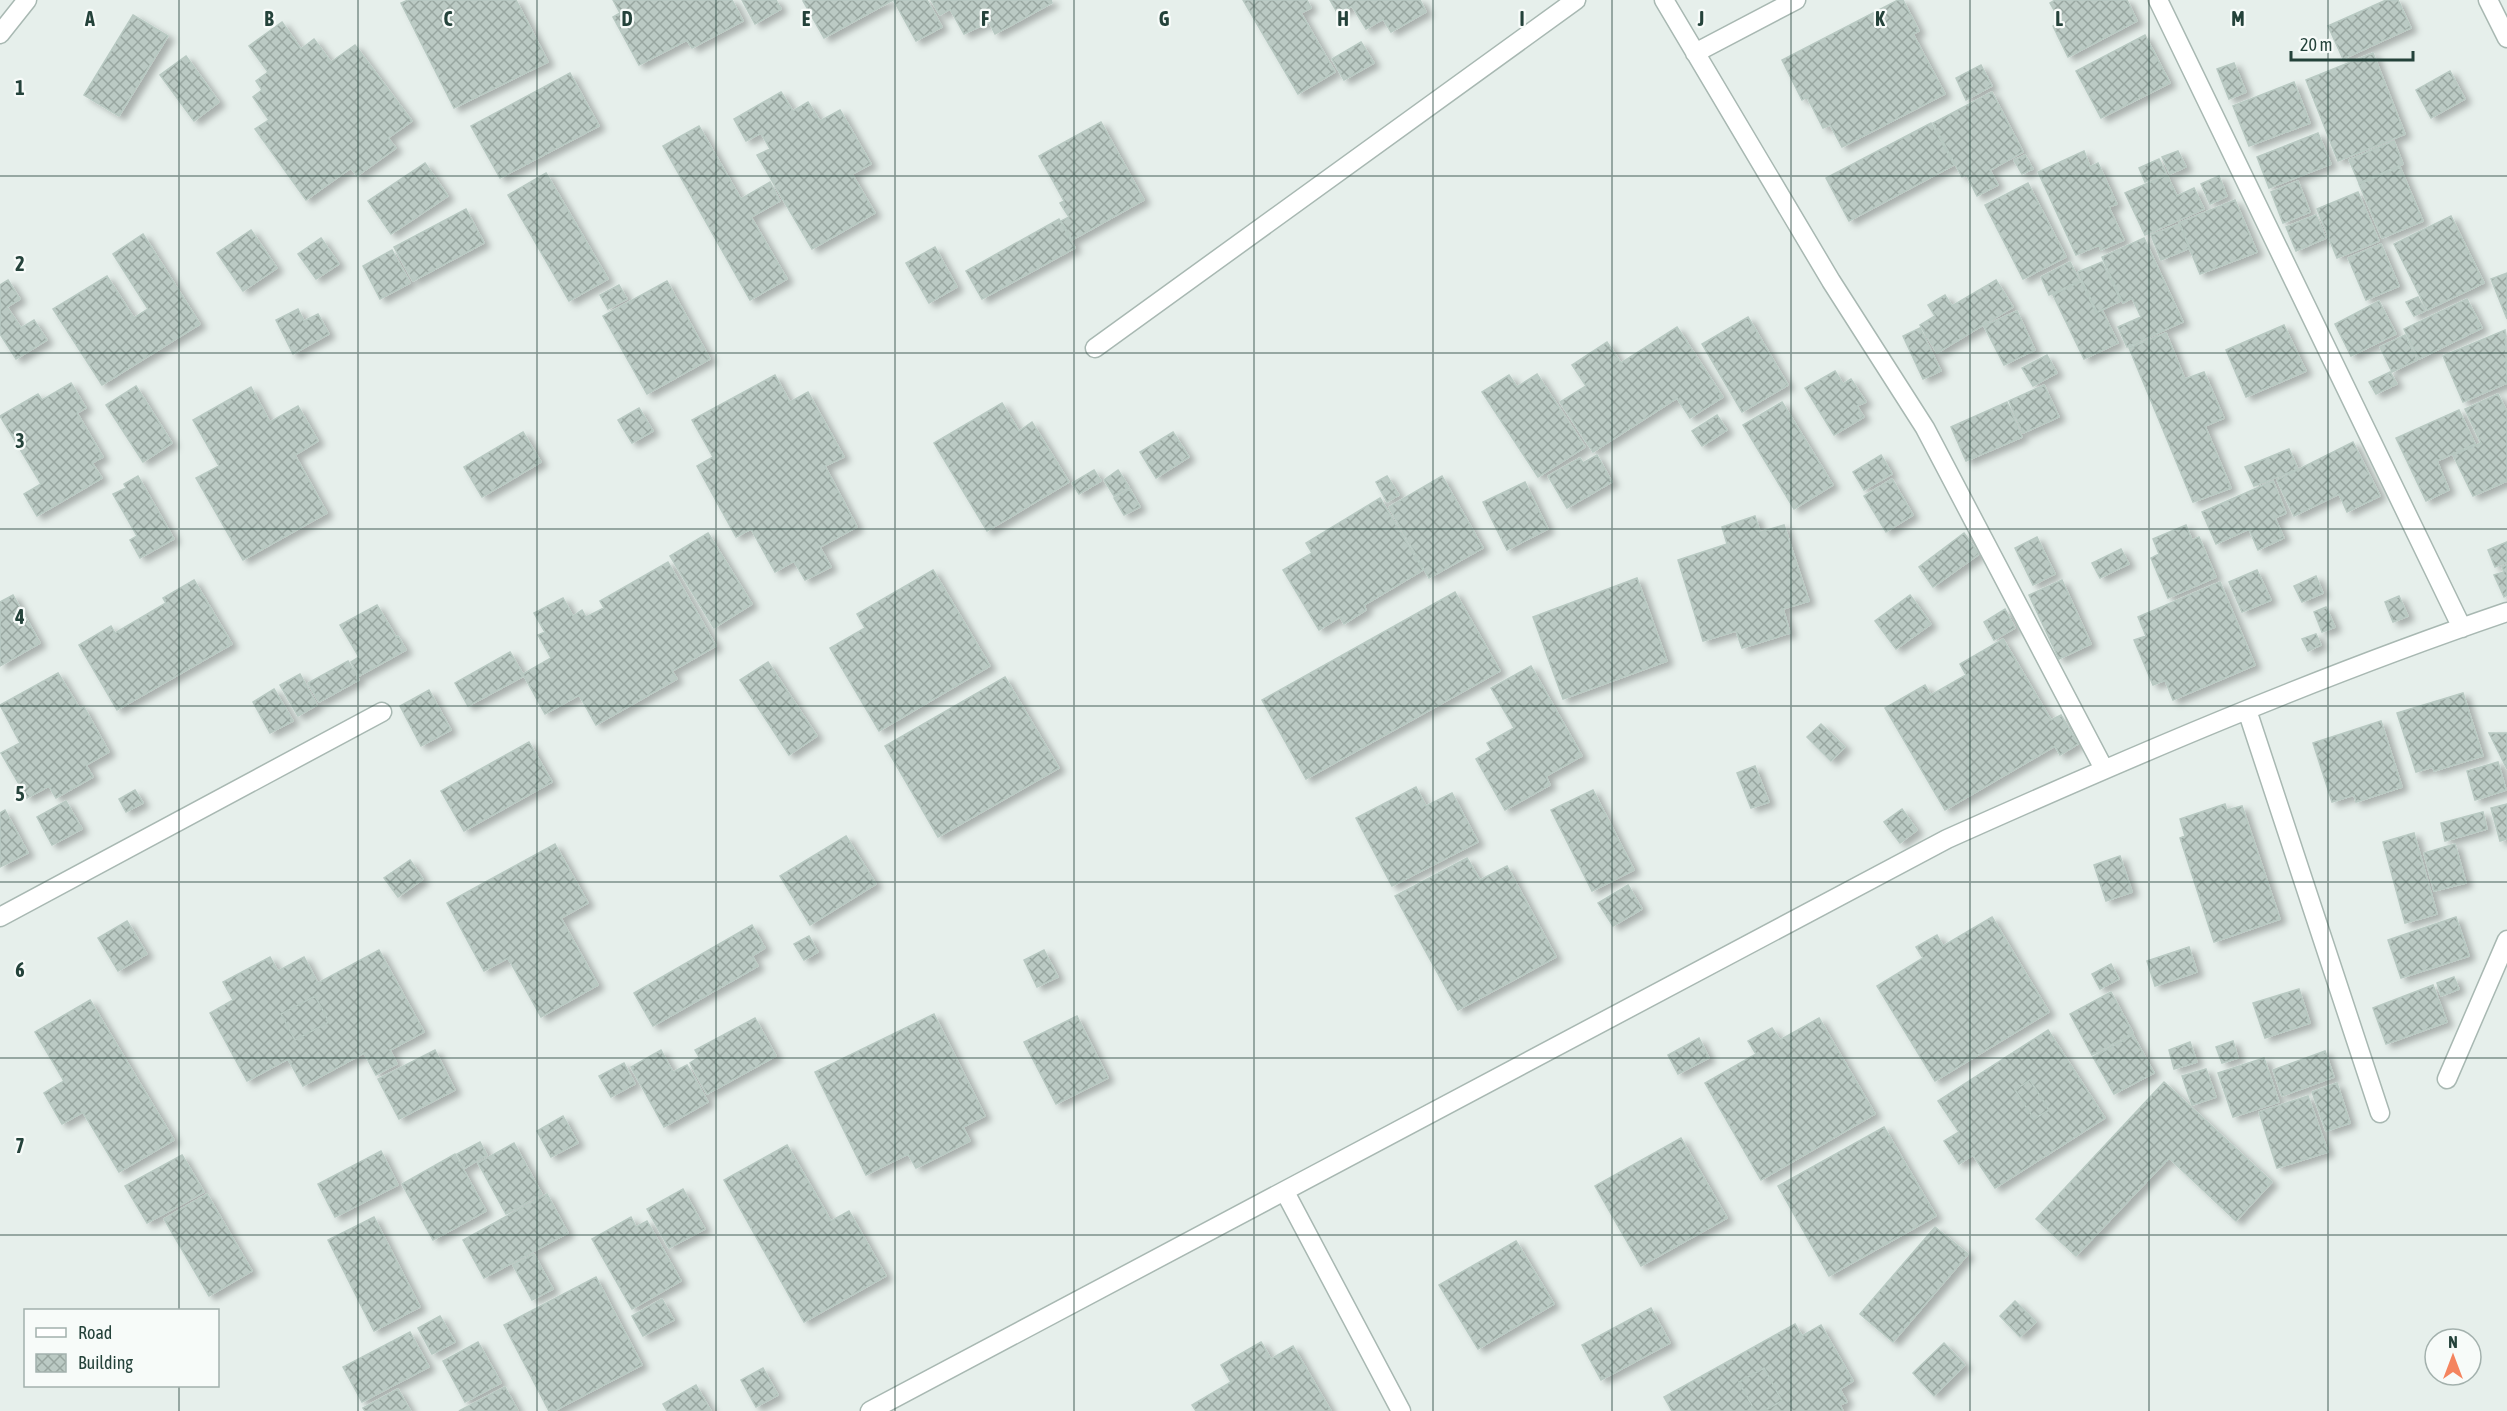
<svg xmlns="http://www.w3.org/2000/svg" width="2507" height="1411" font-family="'Asap Condensed',sans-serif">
<defs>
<pattern id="building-cross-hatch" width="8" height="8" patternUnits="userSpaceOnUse" patternTransform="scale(1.5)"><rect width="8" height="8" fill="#bbcac4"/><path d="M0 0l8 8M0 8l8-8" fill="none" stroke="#98a6a0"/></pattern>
<filter id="shadow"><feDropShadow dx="6" dy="4" stdDeviation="3" flood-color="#0004"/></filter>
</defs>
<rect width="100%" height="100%" fill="#e6efeb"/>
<path fill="url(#building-cross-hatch)" stroke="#b8c9c2" stroke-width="1.5" fill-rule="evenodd" filter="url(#shadow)" d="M408 0H516L548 62 454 108 401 3Z
M613 0H732L743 21 692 48 687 40 639 65 613 17 620 13Z
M742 0H776L781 9 755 24Z
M806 0H893L824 38 803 1Z
M897 0H927L942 27 916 41 894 1Z
M931 0H1051L1052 3 995 34 989 22 964 34 950 9 940 15Z
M1243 0H1307L1311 8 1301 13 1335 72 1298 94Z
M1330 0H1420L1426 12 1391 32 1383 19 1366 29 1352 6 1338 14Z
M1898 0H1903L1919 31 1913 34 1945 94 1842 147 1830 125 1823 128 1807 97 1802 100 1782 60Z
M2055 0H2127L2137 21 2068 57 2053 26 2061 22 2050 3Z
M2386 0H2398L2411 28 2343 59 2328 26Z
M133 15 168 36 119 116 84 95Z
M282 22 301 49 314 39 331 62 355 45 412 121 388 138 396 148 357 176 351 168 306 200 255 129 269 120 253 97 262 90 256 81 268 72 249 46Z
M2145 35 2170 83 2101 118 2076 71Z
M1361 42 1374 63 1344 80 1332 59Z
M2373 53 2405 134 2338 161 2306 80Z
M186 56 219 102 194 121 160 75Z
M2234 63 2246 92 2229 99 2217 69Z
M1981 65 1992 86 1966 100 1956 78Z
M2450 71 2465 99 2431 118 2416 90Z
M570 73 599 126 500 178 471 126Z
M2294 82 2310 123 2249 146 2233 106Z
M781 92 793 111 808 102 820 121 840 110 871 164 852 174 875 213 812 249 757 155 770 149 761 133 746 141 734 119Z
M1992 92 2023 152 1990 170 1998 185 1977 196 1966 174 1962 177 1933 123Z
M1101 122 1144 200 1072 240 1061 221 1069 217 1060 203 1064 201 1039 156Z
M1931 123 1954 165 1849 221 1826 178Z
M699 126 741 199 770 182 780 201 751 217 787 279 750 300 663 146Z
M2318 133 2331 164 2269 188 2257 157Z
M2394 141 2403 164 2359 183 2349 160Z
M2084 151 2090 167 2098 163 2117 204 2109 207 2124 240 2101 250 2099 245 2076 255 2038 172Z
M2178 151 2186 167 2170 174 2162 157Z
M2025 155 2033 169 2022 174 2014 160Z
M2159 159 2166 173 2145 182 2139 168Z
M425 163 448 196 391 234 368 201Z
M2400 167 2423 221 2382 238 2359 184Z
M546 173 608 279 569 301 508 195Z
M2167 175 2177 196 2194 188 2204 209 2145 235 2125 193Z
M2219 176 2227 196 2210 204 2201 184Z
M2298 181 2310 212 2283 223 2271 192Z
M2028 183 2066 257 2023 279 1985 205Z
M2358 192 2379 241 2337 258 2317 209Z
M2235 200 2257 252 2200 274 2179 223Z
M466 209 484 243 413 281 394 247Z
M2316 215 2326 238 2296 251 2286 227Z
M2451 216 2484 283 2427 310 2394 244Z
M1059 219 1075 248 982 299 966 271Z
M2180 224 2190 248 2161 260 2151 235Z
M251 230 277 268 243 291 217 253Z
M143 234 200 324 102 385 53 309 107 276 134 318 148 309 113 254Z
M321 238 339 264 316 279 298 254Z
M2144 238 2183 322 2127 347 2118 327 2141 317 2132 298 2123 303 2102 257Z
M2381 244 2399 286 2366 300 2348 258Z
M935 247 957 287 929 303 906 263Z
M392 250 410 283 380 299 363 266Z
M2070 262 2080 281 2049 295 2041 277Z
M2102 262 2121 301 2097 312 2078 272Z
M2507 273V319L2491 279Z
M8 280 20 299 7 307 21 328 34 320 47 340 16 359 0 334V285Z
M1996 280 2013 307 1937 353 1920 325 1935 316 1928 305 1945 295 1952 306Z
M667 281 710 359 647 394 603 316Z
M2081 281 2096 313 2102 310 2118 343 2084 359 2053 295Z
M619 285 627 299 608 309 600 295Z
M2418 297 2425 311 2414 316 2406 302Z
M2467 299 2482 328 2419 359 2404 329Z
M2379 301 2396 334 2351 356 2335 324Z
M298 309 304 321 318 314 329 334 293 354 276 320Z
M2017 311 2035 350 2004 365 1984 326Z
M1748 317 1788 385 1742 412 1702 344Z
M2284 325 2306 371 2246 397 2226 350Z
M1677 327 1723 397 1690 418 1677 398 1593 452 1560 402 1586 386 1572 365 1607 342 1621 363Z
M1920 328 1941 371 1923 379 1903 336Z
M2505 330 2507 383 2463 402 2443 356Z
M2166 333 2185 379 2204 372 2224 418 2205 426 2231 488 2193 502 2129 348Z
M2405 335 2417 360 2392 372 2380 347Z
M2047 355 2057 373 2033 386 2022 368Z
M1835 371 1843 384 1851 379 1866 402 1857 406 1864 417 1834 435 1805 388Z
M2390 372 2397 384 2376 394 2369 382Z
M1537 374 1585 447 1538 477 1482 392 1509 375 1517 387Z
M775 375 790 402 808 392 844 457 825 466 857 527 820 547 831 567 805 580 794 561 775 572 751 529 736 537 697 466 713 457 692 420Z
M71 383 86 408 77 413 103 457 92 463 102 478 37 516 24 494 41 484 0 416 38 394 42 400Z
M2044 385 2059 417 2023 433 2009 401Z
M136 386 172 443 143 462 106 405Z
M251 387 270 422 298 406 318 441 295 455 327 513 243 560 196 478 219 466 193 420Z
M2498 394 2507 412V481L2473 496 2453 455 2481 443 2465 409Z
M1782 402 1833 485 1794 509 1743 425Z
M2007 402 2022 437 1966 461 1951 427Z
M1002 403 1019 431 1032 422 1069 482 987 531 934 443Z
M639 408 653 431 632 443 618 420Z
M2459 410 2475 444 2437 461 2449 490 2426 501 2396 438Z
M1717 415 1727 430 1702 446 1692 431Z
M523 432 541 462 482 497 464 467Z
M1173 432 1189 457 1156 478 1140 452Z
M2353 442 2380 496 2347 512 2339 494 2294 516 2277 480Z
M2289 449 2298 469 2254 486 2245 467Z
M1597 455 1612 482 1567 508 1548 476 1580 458 1583 463Z
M1881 455 1892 474 1864 490 1853 472Z
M1094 470 1101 481 1079 494 1072 483Z
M1118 470 1129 487 1114 496 1104 480Z
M138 476 174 539 140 558 130 540 137 536 113 494 126 488 124 484Z
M1387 476 1399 495 1387 502 1376 482Z
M1442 476 1483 548 1429 578 1389 507Z
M1892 479 1913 515 1886 532 1864 496Z
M2273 481 2286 513 2275 518 2284 538 2258 550 2249 529 2216 544 2202 512Z
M1525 482 1548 529 1507 550 1483 502Z
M1130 489 1140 507 1124 515 1114 498Z
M1380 498 1423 570 1364 605 1366 610 1344 624 1340 617 1319 630 1283 570 1312 553 1306 543Z
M1755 516 1760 532 1784 525 1809 601 1783 609 1790 633 1742 648 1736 631 1703 641 1678 560 1727 544 1722 527Z
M2186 525 2192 540 2199 537 2216 577 2168 598 2151 558 2159 554 2153 539Z
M708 533 752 604 714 628 670 556Z
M1964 533 1979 554 1933 587 1919 567Z
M2037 537 2055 574 2033 585 2015 548Z
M2507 542V562L2495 567 2488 550Z
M2121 549 2129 564 2100 578 2092 563Z
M668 562 716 646 672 671 677 679 596 725 579 695 545 714 523 674 551 658 538 635 545 632 534 613 563 598 573 616 582 610 586 617 604 608 600 601Z
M2507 565V595L2504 597 2494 575 2504 572 2502 567Z
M933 570 990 666 879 731 830 648 865 628 857 614Z
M2257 570 2271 600 2242 612 2229 582Z
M2316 576 2323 593 2302 602 2294 586Z
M1637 578 1667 661 1563 699 1533 617Z
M194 580 232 644 117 710 79 645 111 626 115 633 166 603 163 598Z
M2062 580 2091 644 2059 659 2029 595Z
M2220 582 2255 665 2173 700 2165 680 2153 685 2134 640 2146 636 2138 617Z
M1455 592 1500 671 1306 779 1262 700Z
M13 595 40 643 0 666V602Z
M1910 595 1931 624 1896 649 1875 621Z
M2399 596 2408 616 2393 622 2385 602Z
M377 605 396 637 398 636 406 650 359 676 351 662 359 657 340 625Z
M2326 607 2335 627 2322 632 2314 612Z
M2005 609 2015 628 1994 640 1984 622Z
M2316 634 2321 645 2308 651 2302 639Z
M2003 639 2051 720 2061 715 2078 744 2060 755 2055 746 1945 810 1885 708 1925 685 1931 695 1966 675 1960 664Z
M510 652 524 676 468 706 455 683Z
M348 661 359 680 319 702 308 683Z
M768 662 817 736 789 755 740 680Z
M1531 666 1582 756 1546 776 1550 785 1505 810 1476 759 1491 750 1487 743 1514 728 1491 688Z
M58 673 80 709 84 707 109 752 86 765 93 777 56 798 49 786 27 798 1 753 20 743 0 705Z
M300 674 317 705 298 716 280 685Z
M1005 677 1059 768 938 837 885 746Z
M274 689 293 721 270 733 253 702Z
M429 690 451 730 421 746 400 706Z
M2463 693 2483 756 2434 771 2433 767 2416 772 2397 713Z
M2381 721 2402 787 2356 802 2354 795 2332 802 2313 743Z
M1821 724 1845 747 1831 761 1807 737Z
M2489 733H2507V769Z
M529 742 552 782 464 831 441 791Z
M2498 762 2506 790 2475 800 2467 771Z
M1755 766 1769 802 1751 808 1737 773Z
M1416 787 1426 806 1452 793 1478 842 1392 886 1356 818Z
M135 790 143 803 126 812 119 799Z
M1593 790 1634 870 1592 891 1551 810Z
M66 801 82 829 52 845 37 817Z
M2225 804 2227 810 2242 806 2280 919 2214 942 2180 838 2185 836 2180 819Z
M2507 804V839L2500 841 2491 808Z
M1902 809 1917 830 1900 843 1884 822Z
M5 810 28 853 0 867V813Z
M2483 812 2487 829 2445 841 2441 823Z
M2414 833 2437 914 2405 923 2383 842Z
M846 836 876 884 810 925 780 876Z
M555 844 588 903 561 918 598 985 541 1017 508 958 484 971 447 903Z
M2455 844 2466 883 2434 891 2424 853Z
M2120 856 2132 892 2106 901 2094 865Z
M1467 858 1480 880 1507 866 1556 957 1458 1010 1395 896Z
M410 860 423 879 398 897 384 878Z
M1628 885 1642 909 1613 926 1598 903Z
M1992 917 2049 1012 1935 1081 1877 986 1923 958 1916 947 1937 935 1943 946Z
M2456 917 2469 956 2401 978 2388 940Z
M127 921 147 954 118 971 98 938Z
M752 925 765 948 752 956 758 966 653 1026 634 993Z
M809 936 818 952 804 960 794 944Z
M2189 947 2197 972 2155 986 2147 961Z
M379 950 424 1032 390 1050 397 1064 376 1075 364 1053 303 1086 288 1059 247 1081 210 1013 233 1000 223 982 270 957 278 971 304 957 318 983ZM315 996 329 1022 295 1040 281 1014Z
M1044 950 1058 977 1037 987 1024 960Z
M2111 964 2119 979 2100 989 2092 974Z
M2454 977 2459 989 2441 996 2437 983Z
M2433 985 2447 1022 2386 1044 2373 1008Z
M2299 989 2310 1023 2265 1038 2253 1003Z
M2111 992 2133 1033 2092 1055 2070 1014Z
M315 996 329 1022 295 1040 281 1014Z
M90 1000 174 1140 119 1172 83 1112 62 1124 44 1093 64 1081 35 1032Z
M934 1014 985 1116 963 1127 970 1141 916 1168 908 1154 866 1175 815 1072Z
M1077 1016 1108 1078 1056 1104 1024 1042Z
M755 1018 776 1056 707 1094 690 1063 699 1057 695 1050Z
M1819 1018 1875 1114 1761 1180 1705 1083 1756 1054 1748 1041 1772 1028 1780 1040Z
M2048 1030 2105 1118 1995 1188 1973 1155 1959 1164 1944 1141 1959 1132 1938 1101ZM2030 1080 2049 1110 2034 1119 2015 1090Z
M2133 1035 2154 1073 2114 1094 2093 1057Z
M1699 1038 1709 1058 1678 1074 1668 1055Z
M2233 1041 2238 1058 2222 1063 2216 1047Z
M2190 1042 2197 1062 2174 1069 2169 1050Z
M435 1050 455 1090 399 1119 378 1079Z
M661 1050 673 1072 687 1065 708 1102 664 1127 631 1067Z
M2325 1051 2334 1077 2282 1096 2273 1070Z
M2264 1058 2279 1102 2233 1117 2218 1073Z
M624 1063 635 1084 611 1097 599 1076Z
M2206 1069 2216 1097 2192 1105 2182 1076Z
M2030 1080 2049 1110 2034 1119 2015 1090Z
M2164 1082 2272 1182 2236 1221 2169 1158 2076 1256 2036 1219Z
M2337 1083 2350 1123 2326 1131 2312 1092Z
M2308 1096 2328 1152 2277 1168 2259 1112Z
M563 1116 578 1143 551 1157 537 1131Z
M1884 1127 1936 1216 1829 1276 1778 1186Z
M1681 1138 1727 1218 1641 1266 1595 1186Z
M480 1142 487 1155 465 1168 457 1154Z
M514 1143 542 1194 506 1214 478 1163Z
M787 1145 831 1221 849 1211 886 1276 804 1322 724 1180Z
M381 1151 398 1185 335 1217 318 1184Z
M455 1154 486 1211 433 1240 402 1184Z
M182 1155 204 1192 147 1223 125 1186Z
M683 1189 705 1229 669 1248 647 1209Z
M207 1194 252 1271 209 1296 164 1219Z
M547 1194 568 1233 484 1278 463 1240Z
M374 1217 420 1307 374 1331 328 1240Z
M631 1217 636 1227 647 1221 681 1281 632 1309 592 1239Z
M1935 1227 1968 1254 1893 1342 1860 1314Z
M1516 1241 1554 1304 1478 1349 1439 1285Z
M534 1254 553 1289 532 1300 513 1265Z
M596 1277 642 1365 554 1411H549L504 1325Z
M662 1299 674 1320 643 1336 632 1316Z
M2015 1301 2036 1322 2020 1337 2000 1316Z
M1651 1308 1670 1343 1601 1380 1582 1345Z
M440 1316 455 1342 432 1354 418 1328Z
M1795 1324 1802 1336 1821 1325 1853 1381 1840 1389 1847 1402 1840 1405 1843 1411H1763L1782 1401 1764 1368 1739 1382 1755 1411H1672L1664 1397Z
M410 1332 429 1367 362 1402 343 1367Z
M478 1342 501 1383 465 1402 443 1361Z
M1261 1342 1271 1359 1293 1346 1331 1411H1196L1192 1405 1231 1382 1221 1365Z
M1944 1343 1965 1365 1934 1396 1913 1373Z
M763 1368 778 1395 756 1407 741 1380Z
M1764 1368 1782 1401 1763 1411H1755L1739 1382Z
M696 1385 711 1411H667L663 1404Z
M505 1387 518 1411H459Z
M398 1389 410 1410 365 1411 363 1408Z"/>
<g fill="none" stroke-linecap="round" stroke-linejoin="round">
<g stroke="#a8b8b2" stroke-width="21">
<path id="street" d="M1664 0 1831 281 1925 428 2104 769
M2158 0 2462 628
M2488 0 2507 38
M0 34 27 0
M1695 53 1796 0
M1095 348 1576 0
M2247 710 2380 1113
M0 917 382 712
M2447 1079 2507 940
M1285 1192 1401 1411
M870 1411 1947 839C2130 757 2316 677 2507 612"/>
</g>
<use href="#street" stroke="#fff" stroke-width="18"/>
</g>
<path fill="none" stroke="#24423a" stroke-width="1.5" stroke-opacity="0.55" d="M179 0V1310M358 0V1411M537 0V1411M716 0V1411M895 0V1411M1074 0V1411M1254 0V1411M1433 0V1411M1612 0V1411M1791 0V1411M1970 0V1411M2149 0V1411M2328 0V1411M0 176H2507M0 353H2507M0 529H2507M0 706H2507M0 882H2507M0 1058H2507M0 1235H2507M179 1386V1411"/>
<g font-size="20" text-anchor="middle" font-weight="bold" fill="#24423a" stroke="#f7fbf9" stroke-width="4.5" stroke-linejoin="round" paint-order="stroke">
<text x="90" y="26">A</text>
<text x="269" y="26">B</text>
<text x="448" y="26">C</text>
<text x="627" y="26">D</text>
<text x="806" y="26">E</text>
<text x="985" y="26">F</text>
<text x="1164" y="26">G</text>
<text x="1343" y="26">H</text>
<text x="1522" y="26">I</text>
<text x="1701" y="26">J</text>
<text x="1880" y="26">K</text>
<text x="2059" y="26">L</text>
<text x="2238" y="26">M</text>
<text x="20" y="95">1</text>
<text x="20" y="271">2</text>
<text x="20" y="448">3</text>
<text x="20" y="624">4</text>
<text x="20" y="801">5</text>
<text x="20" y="977">6</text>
<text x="20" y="1153">7</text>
</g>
<rect x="24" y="1309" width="195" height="78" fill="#f7fbf9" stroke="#a3b1ad" stroke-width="1.5"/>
<rect x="36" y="1328" width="30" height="9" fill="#ffffff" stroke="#a3b1ad" stroke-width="1.5"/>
<text x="78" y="1339" font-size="18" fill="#24423a">Road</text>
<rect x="36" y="1354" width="30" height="18" fill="url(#building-cross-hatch)" stroke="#a3b1ad" stroke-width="1.5"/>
<text x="78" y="1369" font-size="18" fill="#24423a">Building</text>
<g transform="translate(2453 1357)"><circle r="28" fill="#f7fbf9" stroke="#a3b1ad" stroke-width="1.5"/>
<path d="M0-4.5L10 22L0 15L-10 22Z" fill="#f4845f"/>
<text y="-9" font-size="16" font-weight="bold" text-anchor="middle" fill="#24423a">N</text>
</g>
<path d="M2291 51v9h122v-9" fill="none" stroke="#24423a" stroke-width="3"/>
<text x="2300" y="51" font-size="18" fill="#24423a" stroke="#f7fbf9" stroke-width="4.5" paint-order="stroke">20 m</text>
</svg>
